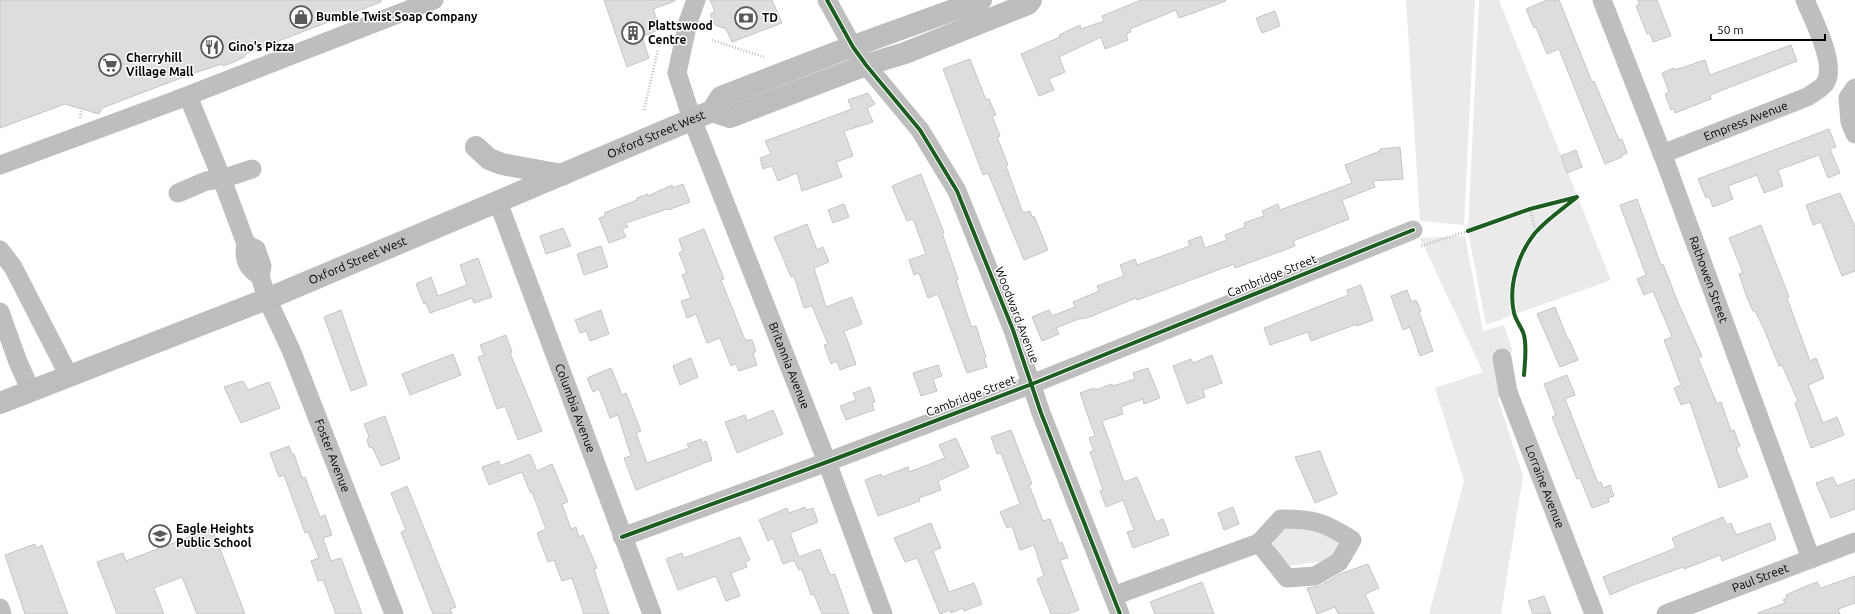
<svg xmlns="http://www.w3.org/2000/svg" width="1855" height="614" font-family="Ubuntu,sans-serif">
<rect width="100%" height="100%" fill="#fff"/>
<path fill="#eaeaea" d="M1406 0H1475L1464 225 1420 221Z
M1479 0H1499L1611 280 1486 325 1468 231Z
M1465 236 1483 331 1504 325 1512 349 1504 384 1498 399 1523 476 1501 614H1429L1464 481 1435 388 1483 372 1420 238Z
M1280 526 1333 534 1340 545 1330 560 1290 566 1275 550 1271 538Z"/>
<path fill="#ddd" stroke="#c5c5c5" d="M0 0H381V2L247 53 244 57 234 62 223 66 222 64 194 73 102 108 99 114 65 104 0 128Z
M604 0H675V1L653 9 660 29 642 37 649 58 627 67Z
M710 0H772L782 23 732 42 726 29 715 25 710 14 715 12Z
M1141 0H1225L1226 1 1179 18 1176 10 1130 29 1131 32 1126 34 1128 40 1105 49 1101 37 1059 57 1065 72 1049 79 1054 90 1039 96 1021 54 1060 37 1059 35 1080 25 1081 29 1104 21 1102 16Z
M1547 0H1559L1592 82 1594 81 1619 140 1622 139 1627 153 1622 155V157L1605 164 1559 49 1547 54 1536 27 1534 28 1526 9Z
M1638 0H1657L1671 36 1653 42 1650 33 1647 34 1636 6 1639 5Z
M1275 11 1280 26 1262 33 1256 18Z
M1791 45 1797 61 1710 95 1711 99 1675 113 1674 109 1671 110 1665 94 1669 92 1662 73 1674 68 1675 70 1705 60 1710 75Z
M970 59 986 100 989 99 996 115 992 116 1000 136 997 137 1008 165 1006 166 1023 213 1030 211 1032 217 1034 216 1048 250 1024 260 988 173 983 175 943 69Z
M868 93 875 104 867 108 873 122 844 131 853 156 836 162 842 177 802 191 797 173 778 181 772 166 763 169 760 158 771 154 765 141 852 109 848 100Z
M1829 129 1836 147 1830 149 1840 173 1828 178 1819 155 1778 170 1783 186 1764 193 1757 175 1728 186 1733 199 1713 207 1709 197 1706 198 1698 179Z
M1400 147 1403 179 1373 181 1375 187 1342 200 1349 219 1293 241 1295 246 1279 252 1235 268 1234 264 1137 300 1136 298 1087 318 1079 319 1056 328 1059 334 1042 341 1032 317 1049 310 1052 316 1075 307 1073 302 1099 291 1097 286 1124 276 1120 265 1135 259 1137 265 1190 246 1188 241 1201 236 1205 248 1227 240 1225 235 1245 227 1244 223 1264 216 1262 211 1278 204 1280 210 1352 183 1345 165 1380 151V149Z
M1576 150 1582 167 1567 173 1561 156Z
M921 174 944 233H942L958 279 956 280 970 323 972 327 976 326 986 357 984 358 987 367 967 373 938 294 928 298 919 273 914 275 909 260 926 254 913 219 907 221 892 186Z
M683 184 690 202 668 210 667 209 626 223 628 227 622 229 626 237 609 243 599 218 605 216 604 213 637 200V198L648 194V196L672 185 673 188Z
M1840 193 1855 227V271L1842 276 1821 222 1813 225 1806 205Z
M1637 199 1661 265 1663 264 1679 305 1702 356 1698 358 1717 404 1721 402 1731 431 1734 430 1740 446 1736 448 1748 477 1719 488 1690 402 1681 405 1674 388 1681 385 1664 340 1672 337 1668 327 1653 291 1644 295 1637 279 1646 275 1620 205Z
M844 204 849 217 833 223 828 210Z
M807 224 817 250 823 247 829 262 814 268 826 307 852 297 862 324 844 331 856 364 840 370 837 361 831 364 824 345 828 344 812 306 804 308 794 276 791 277 774 237Z
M1761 225 1789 297 1787 298 1810 361 1816 358 1824 378 1808 385 1823 423 1837 417 1844 435 1811 448 1795 403 1798 401 1782 365 1779 366 1764 329 1755 311H1753L1746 295 1739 274 1743 273 1729 238Z
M563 228 571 246 546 254 540 236Z
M704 229 724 279 721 280 745 340H752L756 351 753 353 757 365 739 371 736 364 731 366 720 338 707 343 696 314 687 318 681 301 691 298 682 275 687 273 679 253 683 251 679 239Z
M601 246 608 267 584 275 577 254Z
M478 258 492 297 474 303 472 298 430 313 426 303 424 304 416 284 431 277 438 296 467 285 460 265Z
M1361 285 1373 320 1357 326V324L1311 341 1308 332 1270 345 1264 328 1348 295 1347 290Z
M1407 290 1411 302 1416 300 1421 311 1419 312 1433 351 1420 356 1410 327 1403 330 1391 296Z
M1555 307 1568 340 1569 339 1578 360 1560 367 1537 314Z
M341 310 367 385 351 391 324 317Z
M601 310 609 334 590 341 586 331 580 333 575 320Z
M506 335 512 352 510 353 542 431 518 440 505 406 497 409 478 357 484 355 480 345Z
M453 354 461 375 410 395 402 374Z
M1212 355 1222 383 1203 390 1205 397 1187 404 1173 366 1191 359 1193 363Z
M691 358 698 377 680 385 673 366Z
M938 365 942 376 933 379 937 391 921 396 913 373Z
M611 368 622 395 626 393 635 416 641 431 636 433 647 463 689 448 687 444 701 439 702 443 706 441 712 460 636 490 624 458 631 456 618 415 610 418 599 389 593 392 587 378Z
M1148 368 1160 398 1144 404 1143 399 1121 407 1123 414 1102 421 1124 482 1137 477 1156 522 1163 519 1169 535 1133 548 1127 532 1134 530 1123 500 1106 507 1100 491 1103 490 1090 452 1094 451 1089 438 1095 436 1080 393 1094 388 1095 390 1112 384 1113 386 1135 379 1133 373Z
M1567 375 1575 395 1565 399 1598 483 1601 482 1603 488 1610 485 1614 496 1608 498 1609 502 1592 508 1580 478 1577 479 1552 417 1556 415 1544 384Z
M243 381 248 390 269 382 280 408 241 423 224 387Z
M870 387 875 402 872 403 874 410 846 420 840 406 856 400 853 393Z
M773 410 783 434 737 453 725 422 745 415 747 421Z
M385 416 400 459 381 466 373 448 369 447 367 440 369 437 364 424Z
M1011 430 1032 484 1029 485 1043 521 1050 519 1059 543 1062 542 1068 558 1060 560 1079 610 1067 614H1051L1037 579 1044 576 1034 545 1020 550 1012 526 1007 528 1000 512 1020 504 1001 453 997 454 991 437Z
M956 438 969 467 938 481 941 490 919 498 920 501 878 516 865 480 881 474 882 477 908 467 909 472 945 458 939 445Z
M289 446 292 454H294L302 478 305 477 320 517 325 515 332 535 323 538 331 561 341 558 362 614H336L323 580 318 581 311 561 319 558 308 532 305 533 284 475 279 477 270 453Z
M1320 451 1337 494 1315 503 1295 457Z
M530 454 537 471 552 464 568 502 562 504 571 529 576 527 579 537 583 535 597 568 594 569 609 614H584L572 578 562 581 554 560 548 562 537 533 546 529 532 492H530L522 472 489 485 482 467 499 461 500 466Z
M1833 477 1837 486 1855 479V509L1831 518 1816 483Z
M407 486 456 607 450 609 452 614H433L401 532 406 530 391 493Z
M805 507 806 510 813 508 818 522 790 533 799 557 820 549 830 575 835 574 849 614H822L814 594 811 595 802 569 799 570 794 560 783 564 773 538 768 541 759 520 787 508 789 513Z
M1233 507 1239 524 1224 530 1218 513Z
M1723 517 1727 525 1731 523 1736 535 1770 523 1776 539 1722 561 1720 555 1684 569 1683 567 1633 585 1610 595 1603 577 1676 548 1672 538Z
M931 523 941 548 933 551 949 592 974 583 982 604 964 611 963 608 951 613 950 610 940 614 917 558 905 562 894 538Z
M212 528 245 614H197L182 577 154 588 164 614H117L97 562 123 553 126 561Z
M740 537 750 560 745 562 747 567 731 573 740 596 726 601 716 576 678 590 666 559 682 553 684 558Z
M35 544 36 548 42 545 68 614H25L5 555Z
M1368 564 1379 588 1365 594 1374 614H1338L1335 607 1317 614 1307 588 1320 586 1340 574Z
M1855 576V603L1838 609 1840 614H1759L1758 613 1785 603 1783 600 1787 598 1786 595 1804 587 1817 582 1821 588Z
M1202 582 1214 614H1155L1150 602Z
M1544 596 1551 614H1533L1528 601Z"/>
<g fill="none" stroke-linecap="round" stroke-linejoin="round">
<path stroke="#b8b8b8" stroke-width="2.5" stroke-dasharray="1 2" stroke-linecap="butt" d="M712 40 764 57
M644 110 658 50
M80 118 82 109
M1530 209 1536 232
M1421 246 1468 231"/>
<g stroke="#bebebe" stroke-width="19">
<path id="s1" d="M696 0 688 22 677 73 692 119 827 462 883 614"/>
<path d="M827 0 853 47 866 65 920 130 957 191 1013 330 1041 413 1120 614"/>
<path id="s2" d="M1602 0 1665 161 1811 559"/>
<path d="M1855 88 1848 98 1850 122 1855 134"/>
<path d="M188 96 222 179 246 244"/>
<path id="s3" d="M1662 154 1807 97C1813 93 1823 88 1826 82 1836 63 1813 19 1805 0"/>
<path d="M0 165 174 101 434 0"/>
<path d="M178 193 206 181 222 179 252 169"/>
<path id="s4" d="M498 202 652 614"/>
<path d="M0 250 13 267 69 376"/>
<path id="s5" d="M260 276C247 268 243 259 246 244L256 249 262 266 260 276 267 299 291 350 394 614"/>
<path d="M0 312 18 362 31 391"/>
<path id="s6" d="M1502 358 1508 392 1594 614"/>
<path d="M622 537 827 462 1032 384 1413 230"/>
<path d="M1113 596 1259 543 1281 519C1314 519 1324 522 1352 540L1339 562 1315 576 1287 578 1259 543"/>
<path d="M0 608 2 614"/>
<path id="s7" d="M1666 614 1855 542"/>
</g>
<g stroke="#bdbdbd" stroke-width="22">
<path d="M712 111 730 117 866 65 905 53 1028 4 1031 0"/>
<path d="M476 147 489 159 502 164 562 175"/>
<path id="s8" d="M0 403 267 299 712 111 721 97 840 51 981 0"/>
</g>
<g stroke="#fff" stroke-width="6">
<path id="cycleway" d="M827 0 853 47 866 65 920 130 957 191 1013 330 1041 413 1120 614
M1468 231 1530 209 1577 197C1564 208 1547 219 1535 233 1518 254 1508 286 1514 313 1516 321 1522 328 1524 335 1527 348 1525 361 1524 375
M622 537 827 462 1032 384 1413 230"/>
</g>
<use href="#cycleway" stroke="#1b5e20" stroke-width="4"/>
</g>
<defs>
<g id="shop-ring" transform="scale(1.15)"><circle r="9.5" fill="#fff" stroke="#595959" stroke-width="1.5"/><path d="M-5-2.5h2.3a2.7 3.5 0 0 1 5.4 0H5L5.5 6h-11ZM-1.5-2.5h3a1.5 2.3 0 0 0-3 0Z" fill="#595959"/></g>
<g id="bank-ring" transform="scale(1.15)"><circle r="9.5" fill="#fff" stroke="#595959" stroke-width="1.5"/><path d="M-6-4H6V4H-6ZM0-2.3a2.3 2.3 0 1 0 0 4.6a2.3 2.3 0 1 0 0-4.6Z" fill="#595959"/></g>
<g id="building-ring" transform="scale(1.15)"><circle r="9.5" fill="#fff" stroke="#595959" stroke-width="1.5"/><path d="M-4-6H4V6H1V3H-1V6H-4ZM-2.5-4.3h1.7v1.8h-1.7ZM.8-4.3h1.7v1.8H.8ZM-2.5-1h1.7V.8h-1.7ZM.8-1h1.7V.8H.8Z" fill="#595959"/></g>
<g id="restaurant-ring" transform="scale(1.15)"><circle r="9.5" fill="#fff" stroke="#595959" stroke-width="1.5"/><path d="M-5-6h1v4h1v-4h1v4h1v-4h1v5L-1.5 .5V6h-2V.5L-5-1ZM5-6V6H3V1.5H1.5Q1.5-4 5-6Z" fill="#595959"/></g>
<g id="supermarket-ring" transform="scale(1.15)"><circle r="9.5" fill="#fff" stroke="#595959" stroke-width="1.5"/><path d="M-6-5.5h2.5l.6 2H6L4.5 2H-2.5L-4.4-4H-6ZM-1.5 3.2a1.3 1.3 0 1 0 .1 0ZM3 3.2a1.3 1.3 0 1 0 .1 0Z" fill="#595959"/></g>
<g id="school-ring" transform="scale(1.15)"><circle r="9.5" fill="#fff" stroke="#595959" stroke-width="1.5"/><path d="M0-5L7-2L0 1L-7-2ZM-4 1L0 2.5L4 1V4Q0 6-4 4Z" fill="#595959"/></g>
</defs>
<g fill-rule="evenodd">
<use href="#shop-ring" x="301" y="17"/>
<use href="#bank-ring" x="746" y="18"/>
<use href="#building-ring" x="633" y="33"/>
<use href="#restaurant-ring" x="212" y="47"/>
<use href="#supermarket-ring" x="110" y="65"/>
<use href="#school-ring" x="160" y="536"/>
</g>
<g text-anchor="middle" stroke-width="3" stroke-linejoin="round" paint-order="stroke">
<g font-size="12" font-weight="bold" fill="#000" stroke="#fff" text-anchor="start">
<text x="316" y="21">Bumble Twist Soap Company</text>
<text x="762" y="22">TD</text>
<text x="648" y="30">Plattswood<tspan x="648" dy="14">Centre</tspan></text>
<text x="228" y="51">Gino's Pizza</text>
<text x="126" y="62">Cherryhill<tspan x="126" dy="14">Village Mall</tspan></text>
<text x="176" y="533">Eagle Heights<tspan x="176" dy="14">Public School</tspan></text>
</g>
<g font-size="12" fill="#000" stroke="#fff">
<text dy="4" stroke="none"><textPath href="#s3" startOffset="90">Empress Avenue</textPath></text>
<text dy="4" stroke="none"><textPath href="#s8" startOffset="709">Oxford Street West</textPath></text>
<text dy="4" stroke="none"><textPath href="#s8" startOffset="385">Oxford Street West</textPath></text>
<text transform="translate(1272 276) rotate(-22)" y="4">Cambridge Street</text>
<text dy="4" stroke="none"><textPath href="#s2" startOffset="299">Rathowen Street</textPath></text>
<text transform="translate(1017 315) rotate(69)" y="4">Woodward Avenue</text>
<text dy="4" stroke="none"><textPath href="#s1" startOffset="389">Britannia Avenue</textPath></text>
<text transform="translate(971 396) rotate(-21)" y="4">Cambridge Street</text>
<text dy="4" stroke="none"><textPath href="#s4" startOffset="220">Columbia Avenue</textPath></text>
<text dy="4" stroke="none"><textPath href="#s5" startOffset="271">Foster Avenue</textPath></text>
<text dy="4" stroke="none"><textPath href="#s6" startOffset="136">Lorraine Avenue</textPath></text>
<text dy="4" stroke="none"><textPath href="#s7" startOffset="101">Paul Street</textPath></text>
</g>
</g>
<path d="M1711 34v6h114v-6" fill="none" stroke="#000000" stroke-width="2"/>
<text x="1717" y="34" font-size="12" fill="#000000" stroke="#ffffff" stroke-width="3" paint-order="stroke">50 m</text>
</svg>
